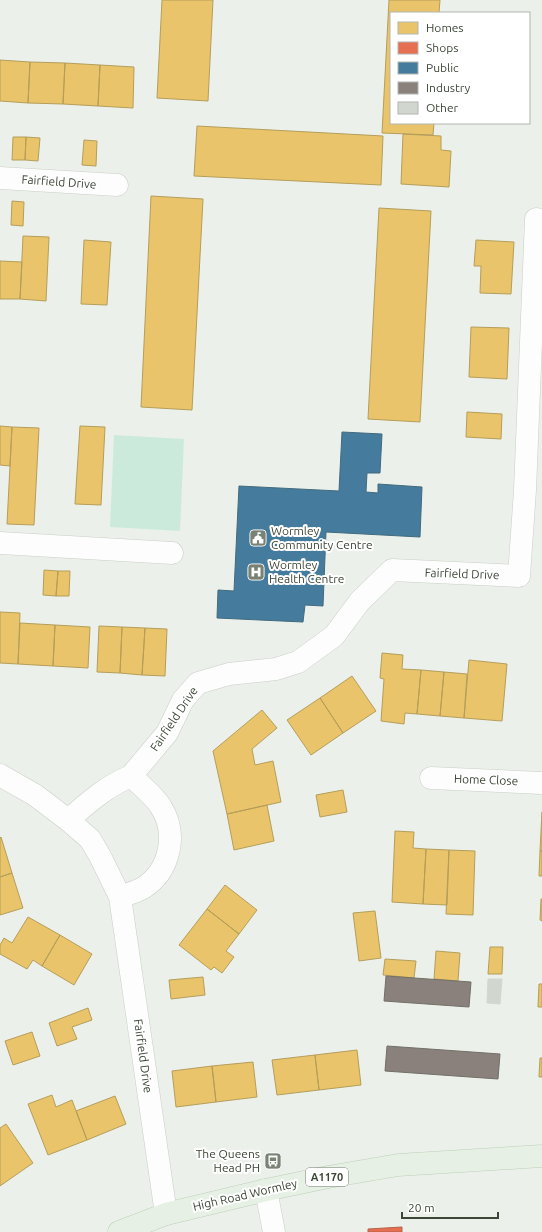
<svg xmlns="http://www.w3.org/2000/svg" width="542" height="1232" font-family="Ubuntu,sans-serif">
<rect width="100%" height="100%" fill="#ebf0ea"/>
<path fill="#cceadb" d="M114 435 184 439 180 531 110 527Z"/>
<path fill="#e9c46a" stroke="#b59e5a" d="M162 0H213L208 101 157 98Z
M389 0H440L439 13H391V123H434L433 135 382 133Z
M0 60 30 62 28 103 0 101Z
M30 62 65 63 63 104 28 103Z
M65 63 100 65 98 106 63 104Z
M100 65 134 67 133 108 98 106Z
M197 126 383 136 381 185 194 176Z
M403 134 441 136V150L451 151 449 187 401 184Z
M13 137H26L25 160H12Z
M26 137 40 138 38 161 25 160Z
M84 140 97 141 96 166 82 165Z
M151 196 203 199 192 410 141 407Z
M12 201 24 202 23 226 11 225Z
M379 208 431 211 420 422 368 419Z
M23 236 49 237 46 301 20 299Z
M84 240 111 242 107 305 81 304Z
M476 240 514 242 511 294 480 293 481 266H474Z
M0 261 22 262 20 299H0Z
M471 327 509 328 507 379 469 377Z
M467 412 502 414 501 439 466 437Z
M0 426 12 427 10 466 0 465Z
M80 426 105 427 101 505 75 504Z
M12 427 39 428 34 525 7 524Z
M44 570 58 571 56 596 43 595Z
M58 571H70L69 596H56Z
M0 612 20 613 18 664 0 663Z
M20 623 55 625 53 666 18 664Z
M55 625 90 627 88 668 53 666Z
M99 626 122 627 120 673 97 672Z
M122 627 145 628 142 675 120 673Z
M145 628 167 629 165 676 142 675Z
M382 653 403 655 402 669 421 670 417 714 405 713 404 724 381 721 384 679 380 678Z
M469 660 507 664 502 721 464 718Z
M421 670 444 672 440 716 417 714Z
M444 672 467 674 464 718 440 716Z
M352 676 376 711 343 733 320 698Z
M320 698 343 733 311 755 287 720Z
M262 710 277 728 252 749 255 765 273 761 281 802 227 814 213 751Z
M343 790 347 812 320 817 316 795Z
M267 805 274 841 234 850 227 814Z
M542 812V851H540Z
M395 831 414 832 413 848 426 849 423 904 392 902Z
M1 837 12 873 0 877V838Z
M426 849 449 850 447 905 423 904Z
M449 850 475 851 473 915 446 914Z
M540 851H542V876H539Z
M12 873 23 908 0 915V877Z
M225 885 257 910 239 934 207 909Z
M541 899H542V921L540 920Z
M207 909 239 934 226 951 234 957 222 973 214 967 211 970 179 945Z
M375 911 381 958 359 961 353 913Z
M28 917 60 935 42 966 33 960 27 969 0 954V945L4 938 12 943Z
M60 935 92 954 74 985 42 966Z
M490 947H503L502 974H488Z
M436 951 460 953 458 981 434 979Z
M385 959 416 961 414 978 383 975Z
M203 977 205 995 171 999 169 980Z
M539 984H542V1007H538Z
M88 1008 92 1020 72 1027 77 1039 57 1046 49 1023Z
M32 1032 40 1056 13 1065 5 1041Z
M357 1050 361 1085 319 1090 315 1055Z
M315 1055 319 1090 277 1095 272 1060Z
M540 1058H542V1077H539Z
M253 1062 257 1097 216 1102 212 1066Z
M212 1066 216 1102 176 1107 172 1071Z
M52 1095 56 1107 72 1100 87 1140 48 1155 28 1104Z
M115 1096 126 1124 87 1140 76 1111Z
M6 1124 33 1163 0 1186V1128Z"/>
<path fill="#e76f51" stroke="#b36349" d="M402 1227V1232H368V1229Z"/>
<path fill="#457b9d" stroke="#426b7e" d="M342 432 382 434 380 473H367L366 492 378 493V484L422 487 420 537 326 532 323 606 305 605 303 622 217 618 218 590 234 591 239 486 339 491Z"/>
<path fill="#8a817c" stroke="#726f67" d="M386 976 471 982 469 1007 384 1001Z
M387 1046 500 1054 498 1079 385 1071Z"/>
<path fill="#d1d7cf" stroke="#d2d8d0" d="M488 979H502L500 1004 487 1003Z"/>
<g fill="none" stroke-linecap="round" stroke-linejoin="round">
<g stroke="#c9cec7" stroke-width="23">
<path id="street" d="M0 178 117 185
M0 543 172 553
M0 775 35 795 68 820 90 839 100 856 120 897 166 1214
M131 776 167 733 183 700 198 683 229 674 276 669 298 662 334 636 360 601 392 570 519 576 525 490 536 219 542 220
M431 778 542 783
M68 820C89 802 105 787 131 776 141 786 154 795 161 807 178 834 170 871 143 888 136 892 127 894 120 897
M266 1190 274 1232"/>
</g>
<g stroke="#bdd1b8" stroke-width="23">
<path id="primary" d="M119 1232 166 1214 266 1190 328 1177 398 1165 542 1156"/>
</g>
<use href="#street" stroke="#fcfdfc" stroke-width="22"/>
<use href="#primary" stroke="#e6f0e4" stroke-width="22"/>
</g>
<defs>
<g id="civic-square" transform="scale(0.9)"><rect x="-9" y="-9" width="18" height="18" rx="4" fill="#798275" stroke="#fff"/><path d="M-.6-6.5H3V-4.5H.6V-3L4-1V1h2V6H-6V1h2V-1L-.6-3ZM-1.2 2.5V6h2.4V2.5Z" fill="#fff"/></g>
<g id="hospital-square" transform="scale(0.9)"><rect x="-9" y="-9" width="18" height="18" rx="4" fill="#798275" stroke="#fff"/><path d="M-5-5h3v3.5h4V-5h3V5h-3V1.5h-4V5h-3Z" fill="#fff"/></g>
<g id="bus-square" transform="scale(0.9)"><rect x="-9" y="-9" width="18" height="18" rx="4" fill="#798275" stroke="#fff"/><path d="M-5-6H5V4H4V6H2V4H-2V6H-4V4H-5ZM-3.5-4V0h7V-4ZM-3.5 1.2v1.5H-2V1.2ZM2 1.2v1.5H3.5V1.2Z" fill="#fff"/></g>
</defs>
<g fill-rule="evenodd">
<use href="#civic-square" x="258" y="538"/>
<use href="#hospital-square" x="256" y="572"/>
<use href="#bus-square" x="273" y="1161"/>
</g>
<g text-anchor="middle" stroke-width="4" stroke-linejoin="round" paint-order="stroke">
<rect fill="#fff" stroke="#767e72" stroke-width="1" x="306" y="1168" width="42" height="18" rx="3"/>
<g font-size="11" font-weight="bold" fill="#3b4636">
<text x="327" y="1181">A1170</text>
</g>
<g font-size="12" fill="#3b4636" stroke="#fff">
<text transform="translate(59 182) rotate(4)" y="4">Fairfield Drive</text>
<text transform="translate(462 574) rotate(2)" y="4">Fairfield Drive</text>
<text transform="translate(174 719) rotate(-56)" y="4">Fairfield Drive</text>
<text transform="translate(486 780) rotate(2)" y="4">Home Close</text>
<text transform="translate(143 1056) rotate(82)" y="4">Fairfield Drive</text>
<text transform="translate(245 1195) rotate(-13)" y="4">High Road Wormley</text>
</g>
<g font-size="12" fill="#3b4636" stroke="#fff" text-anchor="start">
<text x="271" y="535">Wormley<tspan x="271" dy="14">Community Centre</tspan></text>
<text x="269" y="569">Wormley<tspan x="269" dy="14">Health Centre</tspan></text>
<text x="260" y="1158" text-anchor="end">The Queens<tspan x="260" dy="14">Head PH</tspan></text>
</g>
</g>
<rect x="390" y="12" width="140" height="112" fill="#ffffff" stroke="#b1b5af"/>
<rect x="398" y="22" width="20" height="12" fill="#e9c46a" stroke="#b1b5af"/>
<text x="426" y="32" font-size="12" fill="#3b4636">Homes</text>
<rect x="398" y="42" width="20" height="12" fill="#e76f51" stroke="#b1b5af"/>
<text x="426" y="52" font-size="12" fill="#3b4636">Shops</text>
<rect x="398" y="62" width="20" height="12" fill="#457b9d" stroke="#b1b5af"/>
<text x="426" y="72" font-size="12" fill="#3b4636">Public</text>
<rect x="398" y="82" width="20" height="12" fill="#8a817c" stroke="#b1b5af"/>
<text x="426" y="92" font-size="12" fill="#3b4636">Industry</text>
<rect x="398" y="102" width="20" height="12" fill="#d1d7cf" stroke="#b1b5af"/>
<text x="426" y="112" font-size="12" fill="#3b4636">Other</text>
<path d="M402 1212v6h96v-6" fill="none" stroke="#3b4636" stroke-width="2"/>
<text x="408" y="1212" font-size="12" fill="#3b4636" stroke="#ffffff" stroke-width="3" paint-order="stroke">20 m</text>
</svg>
